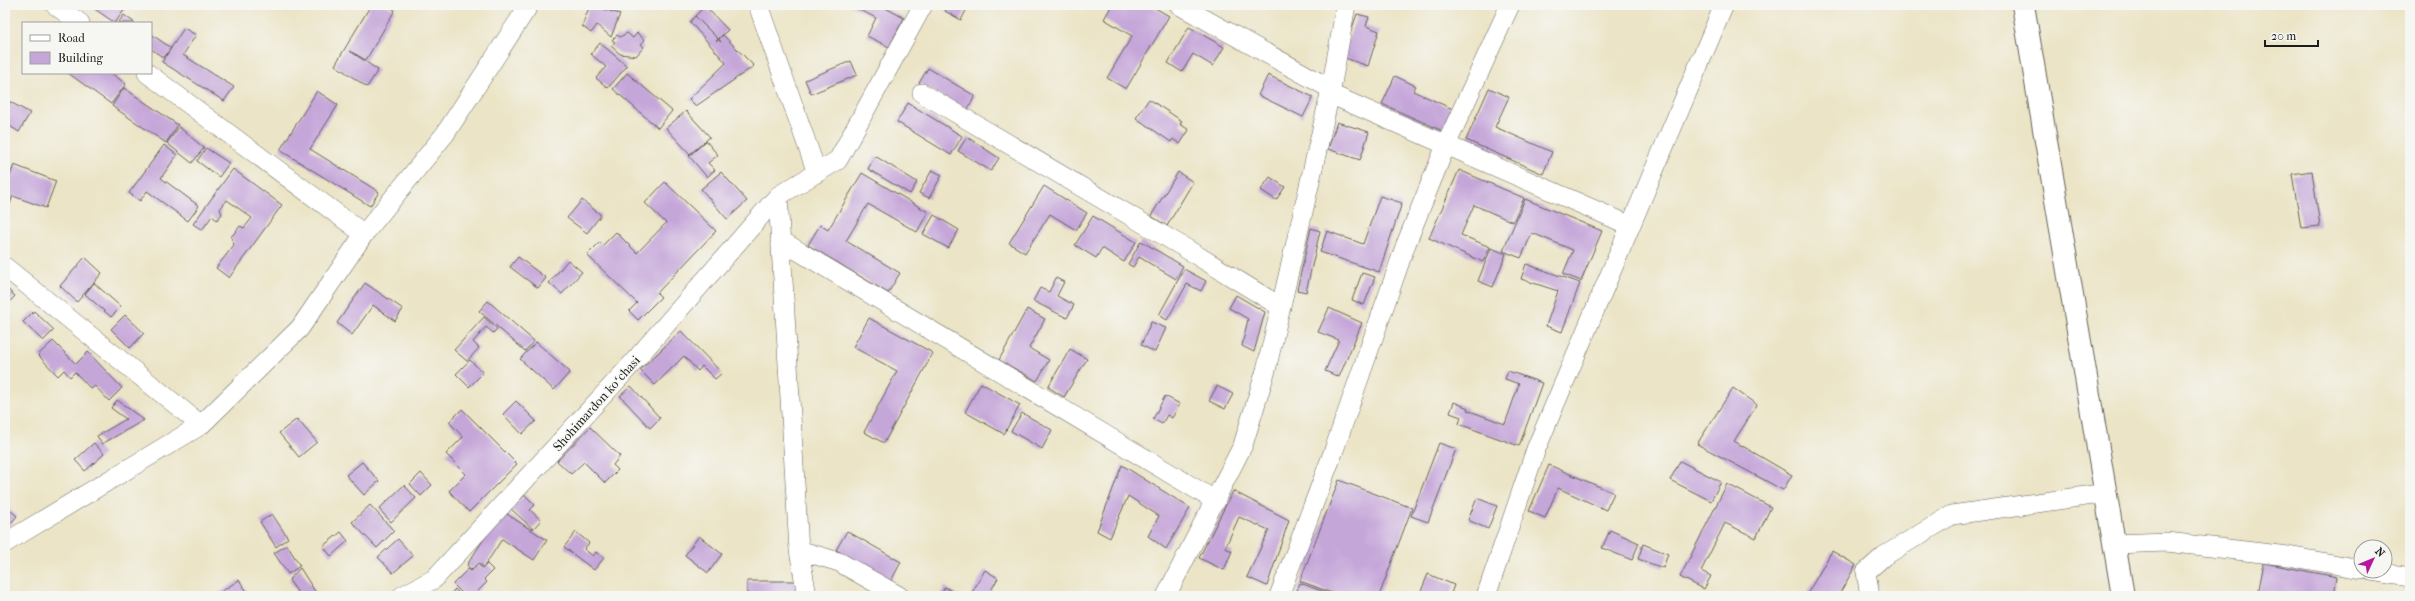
<svg xmlns="http://www.w3.org/2000/svg" width="2415" height="601" font-family="'IM FELL French Canon',serif">
<rect width="100%" height="100%" fill="#f6f6f2"/>
<filter id="ink" filterUnits="userSpaceOnUse"><feTurbulence type="fractalNoise" baseFrequency=".025" numOctaves="2"/><feDisplacementMap in="SourceGraphic" scale="8" xChannelSelector="R" yChannelSelector="G"/><feConvolveMatrix kernelMatrix="1 2 1 2 8 2 1 2 1" color-interpolation-filters="sRGB"/></filter>
<filter id="wash" filterUnits="userSpaceOnUse"><feTurbulence type="fractalNoise" baseFrequency=".012" numOctaves="4" result="noise"/><feDisplacementMap in="SourceGraphic" scale="16" xChannelSelector="R" yChannelSelector="G"/><feGaussianBlur stdDeviation="0.9" result="paint"/><feColorMatrix in="noise" values="0 0 0 0 0 0 0 0 0 0 0 0 0 0 0 0 0 1.4 0 .05"/><feComposite in="paint" operator="in"/></filter>
<g filter="url(#wash)">
<rect width="100%" height="100%" fill="#ebe4c6"/>
<g id="blocks">
<path fill="#c5a6d9" d="M89 5H125L127 6 115 23Z
M371 5H386L395 10 366 60 350 51 378 70 367 87 335 65Z
M590 5 620 14 611 37 597 25 591 33 582 26Z
M850 5H880L904 18 889 47 867 36 876 18Z
M949 5H969L961 20 945 11Z
M1112 5H1150L1169 16 1126 89 1107 78 1132 36 1104 19Z
M705 6 728 30 718 39 695 16Z
M1357 14 1369 17 1366 26 1379 31 1368 66 1342 57Z
M124 15 135 23H118Z
M695 16 718 39 716 41 718 40 721 42 719 39 723 35 754 66 696 106 689 99 726 63 690 22Z
M1189 27 1224 47 1213 66 1193 54 1182 72 1168 63Z
M184 28 196 35 183 55 234 87 224 101 162 62Z
M627 33 633 38 637 33 645 40 641 44 644 47 636 56 620 54 611 46 615 42 612 40 617 35 620 37Z
M151 34 171 48 164 58 151 49Z
M600 43 627 66 608 88 596 78 606 67 591 54Z
M851 61 857 75 811 94 805 80Z
M928 68 975 96 967 111 919 83Z
M68 73H111L126 84 111 104Z
M627 73 672 111 658 128 613 89Z
M1268 75 1313 97 1303 117 1258 95Z
M1395 76 1416 86 1413 91 1455 110 1445 132 1382 104Z
M124 88 178 125 166 143 112 106Z
M1489 88 1509 97 1495 127 1552 152 1543 174 1466 140Z
M317 91 338 105 310 149 379 192 370 206 280 150Z
M5 99 30 113 19 132 5 123Z
M1149 99 1182 121 1180 124 1189 130 1180 144 1173 139 1171 142 1136 118Z
M908 103 962 136 951 155 897 122Z
M686 111 710 137 690 154 666 128Z
M1337 122 1369 132 1360 160 1328 149Z
M179 127 204 148 192 163 167 143Z
M967 137 999 158 991 171 958 151Z
M706 141 718 155 708 163 715 170 707 177 689 156Z
M164 145 177 155 161 178 199 206 188 221 147 191 140 201 129 193Z
M206 148 229 163 219 177 197 161Z
M875 156 917 182 910 194 868 169Z
M14 165 56 181 46 208 13 196 5 217V189Z
M233 169 282 205 229 278 216 268 234 245 231 237 240 226 244 228 252 218 227 200 220 209 222 214 217 220 212 216 202 230 193 224Z
M932 170 942 175 929 198 919 193Z
M1459 170 1524 198 1513 222 1474 205 1461 235 1490 247 1483 262 1429 238Z
M2312 171 2320 226 2301 228 2292 174Z
M721 172 747 201 727 219 701 189Z
M1178 172 1193 182 1167 226 1151 216Z
M862 173 928 212 917 232 868 204 846 241 900 273 888 293 808 245 820 225 828 230Z
M1270 177 1285 187 1276 200 1261 190Z
M665 182 716 231 657 293 661 297 638 320 629 311 637 303 587 255 600 242 603 245 616 232 637 253 666 223 645 203Z
M1044 186 1087 213 1076 230 1050 214 1025 253 1009 243Z
M1380 196 1402 203 1379 272 1320 252 1327 231 1363 244Z
M1525 199 1602 231 1581 281 1563 274 1573 250 1532 233 1521 258 1503 251Z
M582 200 601 215 587 233 567 218Z
M934 215 959 230 948 248 923 234Z
M1093 216 1136 242 1124 262 1102 248 1096 258 1075 245Z
M1311 228 1320 231 1306 292 1297 290Z
M1141 241 1183 266 1176 279 1139 257 1133 267 1128 264Z
M1491 248 1506 254 1493 287 1478 281Z
M85 257 102 273 77 302 60 286Z
M518 257 546 278 538 288 510 267Z
M568 260 582 272 562 294 549 283Z
M1526 264 1580 283 1562 332 1546 326 1558 291 1521 279Z
M1184 269 1206 281 1201 291 1187 284 1167 320 1159 315Z
M1362 273 1375 277 1364 305 1352 300Z
M1056 278 1064 282 1057 296 1074 305 1067 318 1033 301 1040 288 1049 292Z
M94 283 121 307 111 317 85 294Z
M365 283 403 309 395 321 373 305 352 335 337 323Z
M5 287 15 296 5 307Z
M1236 295 1265 312 1254 352 1242 346 1248 319 1229 308Z
M488 301 534 341 525 351 479 311Z
M1329 308 1362 323 1339 377 1325 371 1339 340 1318 332Z
M1027 309 1045 319 1029 348 1049 360 1037 381 999 360Z
M34 311 54 330 43 341 23 322Z
M125 315 144 333 130 348 111 329Z
M484 317 497 329 493 333 486 327 473 342 479 348 467 361 454 350Z
M869 318 933 353 884 443 864 432 897 371 853 347Z
M1151 322 1166 328 1155 352 1141 345Z
M681 331 722 373 715 379 702 366 698 371 684 356 655 385 640 370Z
M53 341 76 364 88 352 122 388 109 401 95 386 91 389 75 372 70 377 64 370 58 376 38 355Z
M536 342 570 372 554 390 520 359Z
M1070 349 1087 359 1064 397 1048 387Z
M470 360 483 373 469 387 456 374Z
M1508 371 1542 383 1519 446 1459 424 1461 417 1450 413 1454 402 1468 408 1467 410 1505 424 1519 384 1505 379Z
M981 383 1020 405 1004 434 965 412Z
M631 386 660 418 650 428 620 396Z
M1217 386 1233 394 1225 409 1209 401Z
M1733 388 1757 405 1734 441 1792 475 1783 490 1697 444Z
M1165 396 1180 404 1172 418 1167 415 1162 424 1153 419Z
M117 400 144 420 102 444 97 436 126 419 111 408Z
M516 401 536 421 522 434 503 414Z
M462 409 517 464 469 512 449 491 466 474 446 454 463 437 449 422Z
M1022 413 1052 430 1042 449 1011 431Z
M297 419 317 442 299 457 279 433Z
M590 427 620 456 613 465 618 470 605 483 584 462 571 474 557 461Z
M94 443 104 454 85 471 75 460Z
M1439 443 1456 449 1428 522 1411 516Z
M1680 461 1721 482 1711 501 1670 480Z
M362 462 379 481 364 495 346 475Z
M1122 465 1190 508 1166 549 1148 536 1159 516 1128 496 1110 538 1097 531Z
M1549 465 1614 493 1606 510 1558 488 1545 518 1529 511Z
M421 473 432 485 421 496 410 484Z
M1339 480 1412 508 1379 596H1340L1300 581Z
M1727 484 1771 507 1756 538 1725 523 1701 571 1711 576 1704 589 1680 577Z
M404 485 416 498 391 522 379 509Z
M1233 491 1289 520 1267 586 1247 577 1269 530 1239 517 1225 548 1232 551 1224 570 1199 558Z
M525 495 535 505 530 510 541 520 533 529 511 509Z
M1477 498 1497 506 1488 529 1468 520Z
M370 505 394 531 377 548 352 522Z
M5 506 17 516 5 530Z
M502 511 547 540 534 560 502 539 484 567 478 563 471 570 467 565Z
M272 514 288 538 276 547 260 522Z
M1610 530 1639 543 1632 560 1602 548Z
M847 531 901 562 891 581 836 550Z
M341 532 348 541 331 556 323 546Z
M576 532 589 543 584 549 593 556 596 552 604 558 594 570 564 547Z
M699 536 722 554 708 573 685 555Z
M398 539 413 556 393 573 378 557Z
M1643 544 1668 554 1663 568 1638 559Z
M287 545 300 566 288 574 274 553Z
M1832 551 1856 565 1838 596H1806Z
M2264 563 2337 577 2334 596H2268L2258 594Z
M487 564 493 570 484 579 487 582 473 596H465L453 584 468 569 471 571 478 565 483 568Z
M300 568 318 596H300L289 580Z
M985 570 998 578 988 596H970Z
M1428 574 1454 585 1450 596H1419Z
M239 580 250 596H217L216 595Z
M747 581H803L804 596H747Z
M1300 583 1335 596H1295Z
M945 587 960 596H940Z
M455 589 462 596H449Z"/>
</g>
</g>
<g filter="url(#ink)">
<use href="#blocks" fill-opacity="0" stroke="#646258" stroke-width="1"/>
<g fill="none" stroke-linecap="round" stroke-linejoin="round">
<g stroke="#646258" stroke-width="20">
<path id="street" d="M55 5 80 23
M758 5 817 173
M1179 5 1331 89
M147 73 364 234
M922 93 1180 245 1281 307
M1330 94 1629 225
M778 196 799 550 807 596
M780 240 1216 501
M5 267 201 425
M5 543 201 425 300 328 364 234 445 134 529 5
M2115 544 2167 542 2288 556 2361 569
M799 550 839 562 899 596
M2371 571 2410 577
M402 596 434 579 630 366 778 196 838 160 923 5
M1166 596 1243 445 1266 370 1306 199 1331 89 1346 5
M1279 596 1334 450 1406 244 1446 145 1510 5
M1486 596 1536 449 1724 5
M1870 596 1866 572 1884 556 1952 515 2107 493"/>
</g>
<g stroke="#646258" stroke-width="24">
<path id="secondary" d="M2023 5 2123 596"/>
</g>
<use href="#street" stroke="#fff" stroke-width="19"/>
<use href="#secondary" stroke="#fff" stroke-width="22"/>
</g>
</g>
<g text-anchor="middle" stroke-width="3" stroke-linejoin="round" paint-order="stroke">
<g font-size="13" fill="#1c1c1c" stroke="#f6f6f2">
<text transform="translate(596 403) rotate(-48)" y="5">Shohimardon koʻchasi</text>
</g>
</g>
<rect width="2415" height="601" fill="none" stroke="#f6f6f2" stroke-width="20"/>
<rect x="22" y="22" width="130" height="52" fill="#f6f6f2" stroke="#9f9f9c"/>
<rect x="30" y="35" width="20" height="6" fill="#ffffff" stroke="#9f9f9c"/>
<text x="58" y="42" font-size="12" fill="#1c1c1c">Road</text>
<rect x="30" y="52" width="20" height="12" fill="#c5a6d9" stroke="#9f9f9c"/>
<text x="58" y="62" font-size="12" fill="#1c1c1c">Building</text>
<g transform="translate(2373 559) rotate(46)"><circle r="19" fill="#f6f6f2" stroke="#9f9f9c"/>
<path d="M0-3L7 15L0 10L-7 15Z" fill="#b5179e"/>
<text y="-6" font-size="11" font-weight="bold" text-anchor="middle" fill="#1c1c1c">N</text>
</g>
<path d="M2265 40v6h53v-6" fill="none" stroke="#1c1c1c" stroke-width="2"/>
<text x="2271" y="40" font-size="12" fill="#1c1c1c" stroke="#f6f6f2" stroke-width="3" paint-order="stroke">20 m</text>
</svg>
